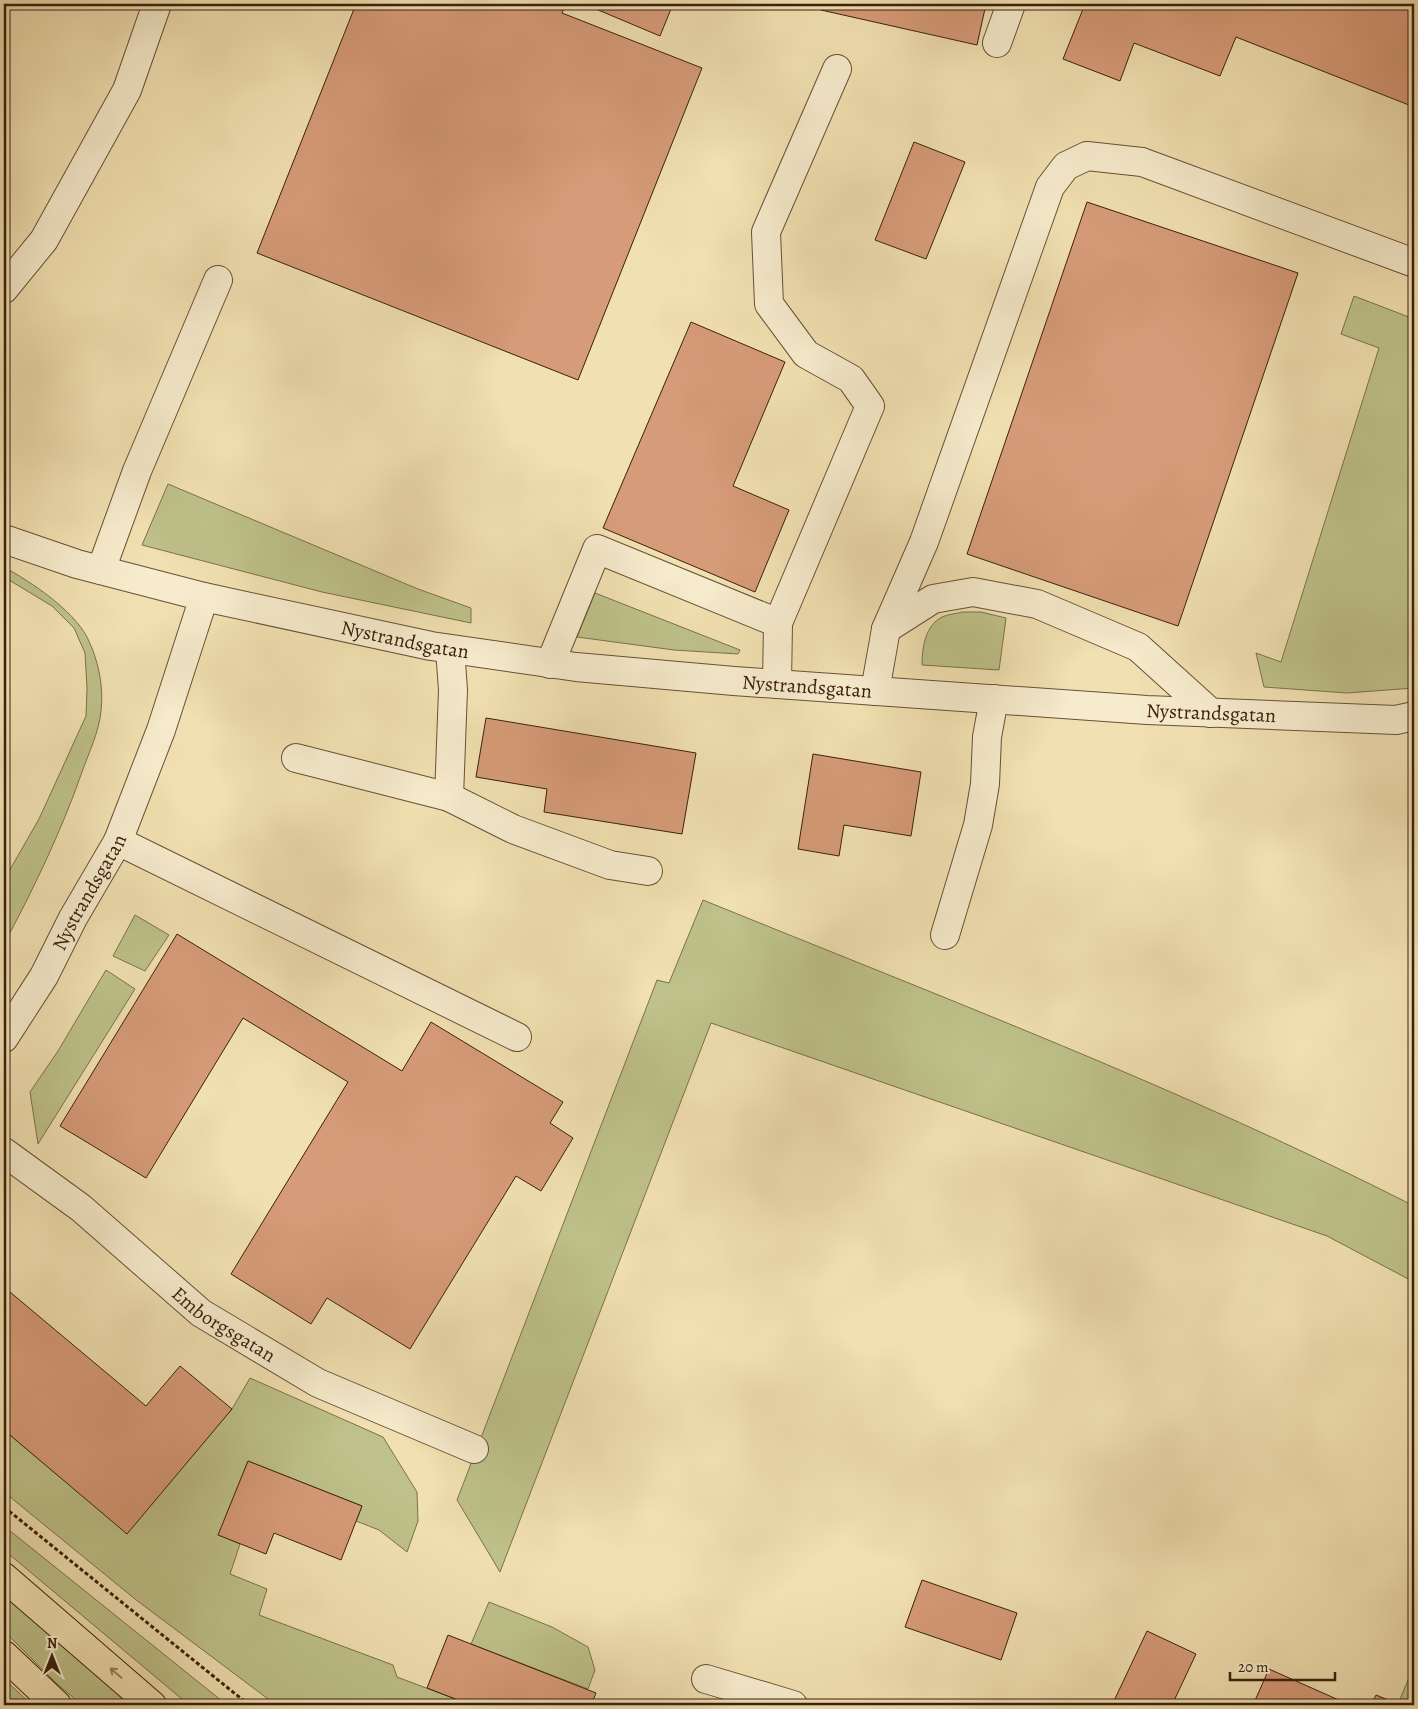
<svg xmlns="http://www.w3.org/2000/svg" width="1418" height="1709" font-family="Alegreya,serif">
<rect width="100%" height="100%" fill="#f1e0b1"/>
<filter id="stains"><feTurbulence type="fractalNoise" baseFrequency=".004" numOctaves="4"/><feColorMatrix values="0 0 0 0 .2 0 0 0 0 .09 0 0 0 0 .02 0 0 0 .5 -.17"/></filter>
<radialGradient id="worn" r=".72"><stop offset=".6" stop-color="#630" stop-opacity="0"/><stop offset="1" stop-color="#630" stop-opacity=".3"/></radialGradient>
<path fill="#bec189" stroke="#7c704c" d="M1354 296 1414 319V688L1347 693 1264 687 1256 653 1281 662 1379 348 1341 334Z
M168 484 418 589 471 608V623L322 592 142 545Z
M4 567C31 582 72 609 87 637 98 659 104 686 101 711 99 732 89 752 82 772 61 832 34 888 4 944V880L39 819 86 716 87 688 85 653 74 628 52 606 4 577Z
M595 593 740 650 738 654 674 650 577 637Z
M962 612H981L1006 618 999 670 922 665C922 648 925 626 942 617 948 614 956 614 962 612Z
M703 900C941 997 1184 1089 1414 1206V1282L1327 1236 711 1023 500 1572 457 1500 657 980 669 983Z
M135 915 169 935 145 971 113 956Z
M106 970 135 989 38 1144 30 1092 58 1051Z
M250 1378 383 1437 417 1492 418 1521 407 1552 379 1530 356 1521 362 1506 248 1461 219 1535 240 1544 230 1574 267 1589 259 1615 393 1665 397 1677 471 1705H276L135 1599 4 1492V1430L127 1533 232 1409Z
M4 1526 227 1705H189L4 1550Z
M4 1594 134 1705H82L55 1682 4 1631Z
M489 1602 552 1627 588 1647 595 1670 588 1689 471 1644Z
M1414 1666V1705L1398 1704Z
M4 1679 32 1705H4Z"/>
<path fill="#d69b78" stroke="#3a200e" d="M356 4H566L562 13 702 68 578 380 257 253Z
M584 4H673L660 36Z
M823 4H986L977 45 821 10Z
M1085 4H1414V107L1236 37 1220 76 1134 43 1120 81 1063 59Z
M914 142 965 162 926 259 875 240Z
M1087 202 1298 273 1178 626 967 554Z
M691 322 785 362 733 486 789 510 755 592 603 528Z
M486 718 696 753 682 834 544 812 547 789 476 777Z
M813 754 921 772 911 836 844 825 839 856 798 849Z
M177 934 402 1071 431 1022 563 1102 550 1123 573 1138 541 1191 516 1176 410 1349 327 1298 311 1324 231 1274 348 1082 243 1018 146 1178 60 1126Z
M4 1287 146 1406 180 1366 232 1409 127 1534 4 1430Z
M248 1461 362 1506 341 1560 274 1533 266 1554 218 1535Z
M922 1580 1017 1613 1001 1660 905 1627Z
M1147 1631 1196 1654 1172 1705H1112Z
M448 1635 596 1693 591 1705H471L427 1688Z
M1269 1669 1350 1705H1253Z
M1376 1695 1398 1704 1401 1705H1371Z"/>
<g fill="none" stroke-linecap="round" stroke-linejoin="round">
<g stroke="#685037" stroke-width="30">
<g id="minor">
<path d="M997 43 1011 4"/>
<path d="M4 289 44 240 127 90 157 4"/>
<path id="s1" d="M4 539 77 564 204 597 431 646 576 667 734 681 1147 710 1396 720 1414 716"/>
<path d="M101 570 137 471 218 280"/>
<path d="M778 623 870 406 851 379 806 354 769 304 766 232 837 69"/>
<path d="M886 629 933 599 973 592 1037 604 1138 647 1211 713"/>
<path d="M550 664 597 549 778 623 777 684"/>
<path d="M875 691 886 629 924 542 1050 187 1066 166 1087 156 1142 162 1414 263"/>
<path d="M296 758 449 797 513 829 610 865 648 871"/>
<path d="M449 797 453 690 450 649"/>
<path d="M118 841 517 1037"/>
<path d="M945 935 978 825 985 784 987 737 994 699"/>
<path id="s2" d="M4 1038 44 976 73 918 118 841 161 730 204 597"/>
<path id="s3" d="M4 1152 81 1208 201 1313 318 1383 474 1449"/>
<path d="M706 1679 793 1705"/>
</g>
</g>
<g stroke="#3a200e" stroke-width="30">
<path id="major" d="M4 1577 152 1705
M4 1655 57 1705"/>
</g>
<path stroke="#3a200e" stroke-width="3" stroke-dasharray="4 2.5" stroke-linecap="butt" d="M4 1507 249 1705"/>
<use href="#minor" stroke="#f6ebcc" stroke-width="28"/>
<use href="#major" stroke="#f1e0b1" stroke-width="28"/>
</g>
<defs><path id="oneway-shaft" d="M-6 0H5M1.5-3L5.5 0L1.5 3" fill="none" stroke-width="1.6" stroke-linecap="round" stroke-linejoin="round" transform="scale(1.25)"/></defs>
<use stroke="#968060" href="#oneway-shaft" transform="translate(116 1673) rotate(-139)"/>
<g text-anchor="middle" stroke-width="5" stroke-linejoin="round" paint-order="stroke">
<g font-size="20" fill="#3a200e" stroke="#f6ebcc">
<text dy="7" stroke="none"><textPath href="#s1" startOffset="414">Nystrandsgatan</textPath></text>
<text dy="7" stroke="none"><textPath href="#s1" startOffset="819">Nystrandsgatan</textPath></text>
<text dy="7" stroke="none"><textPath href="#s1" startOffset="1224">Nystrandsgatan</textPath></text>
<text dy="7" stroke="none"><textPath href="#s2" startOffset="169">Nystrandsgatan</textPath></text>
<text dy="7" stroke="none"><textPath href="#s3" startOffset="280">Emborgsgatan</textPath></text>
</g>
</g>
<rect width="1418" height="1709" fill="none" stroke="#f1e0b1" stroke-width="20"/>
<rect x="5" y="5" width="1408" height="1699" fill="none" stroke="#3a200e" stroke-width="2.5"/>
<rect x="10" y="10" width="1398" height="1689" fill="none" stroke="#3a200e"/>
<g transform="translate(52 1656)" stroke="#f6ebcc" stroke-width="4" paint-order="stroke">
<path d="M0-4L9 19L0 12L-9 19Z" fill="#3a200e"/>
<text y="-8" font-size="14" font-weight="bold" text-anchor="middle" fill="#3a200e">N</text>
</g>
<path d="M1230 1672v8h105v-8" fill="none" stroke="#3a200e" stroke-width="2.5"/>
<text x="1238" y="1672" font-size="15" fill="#3a200e" stroke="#f6ebcc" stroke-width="4" paint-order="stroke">20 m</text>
<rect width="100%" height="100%" filter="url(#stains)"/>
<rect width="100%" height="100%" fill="url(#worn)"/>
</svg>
